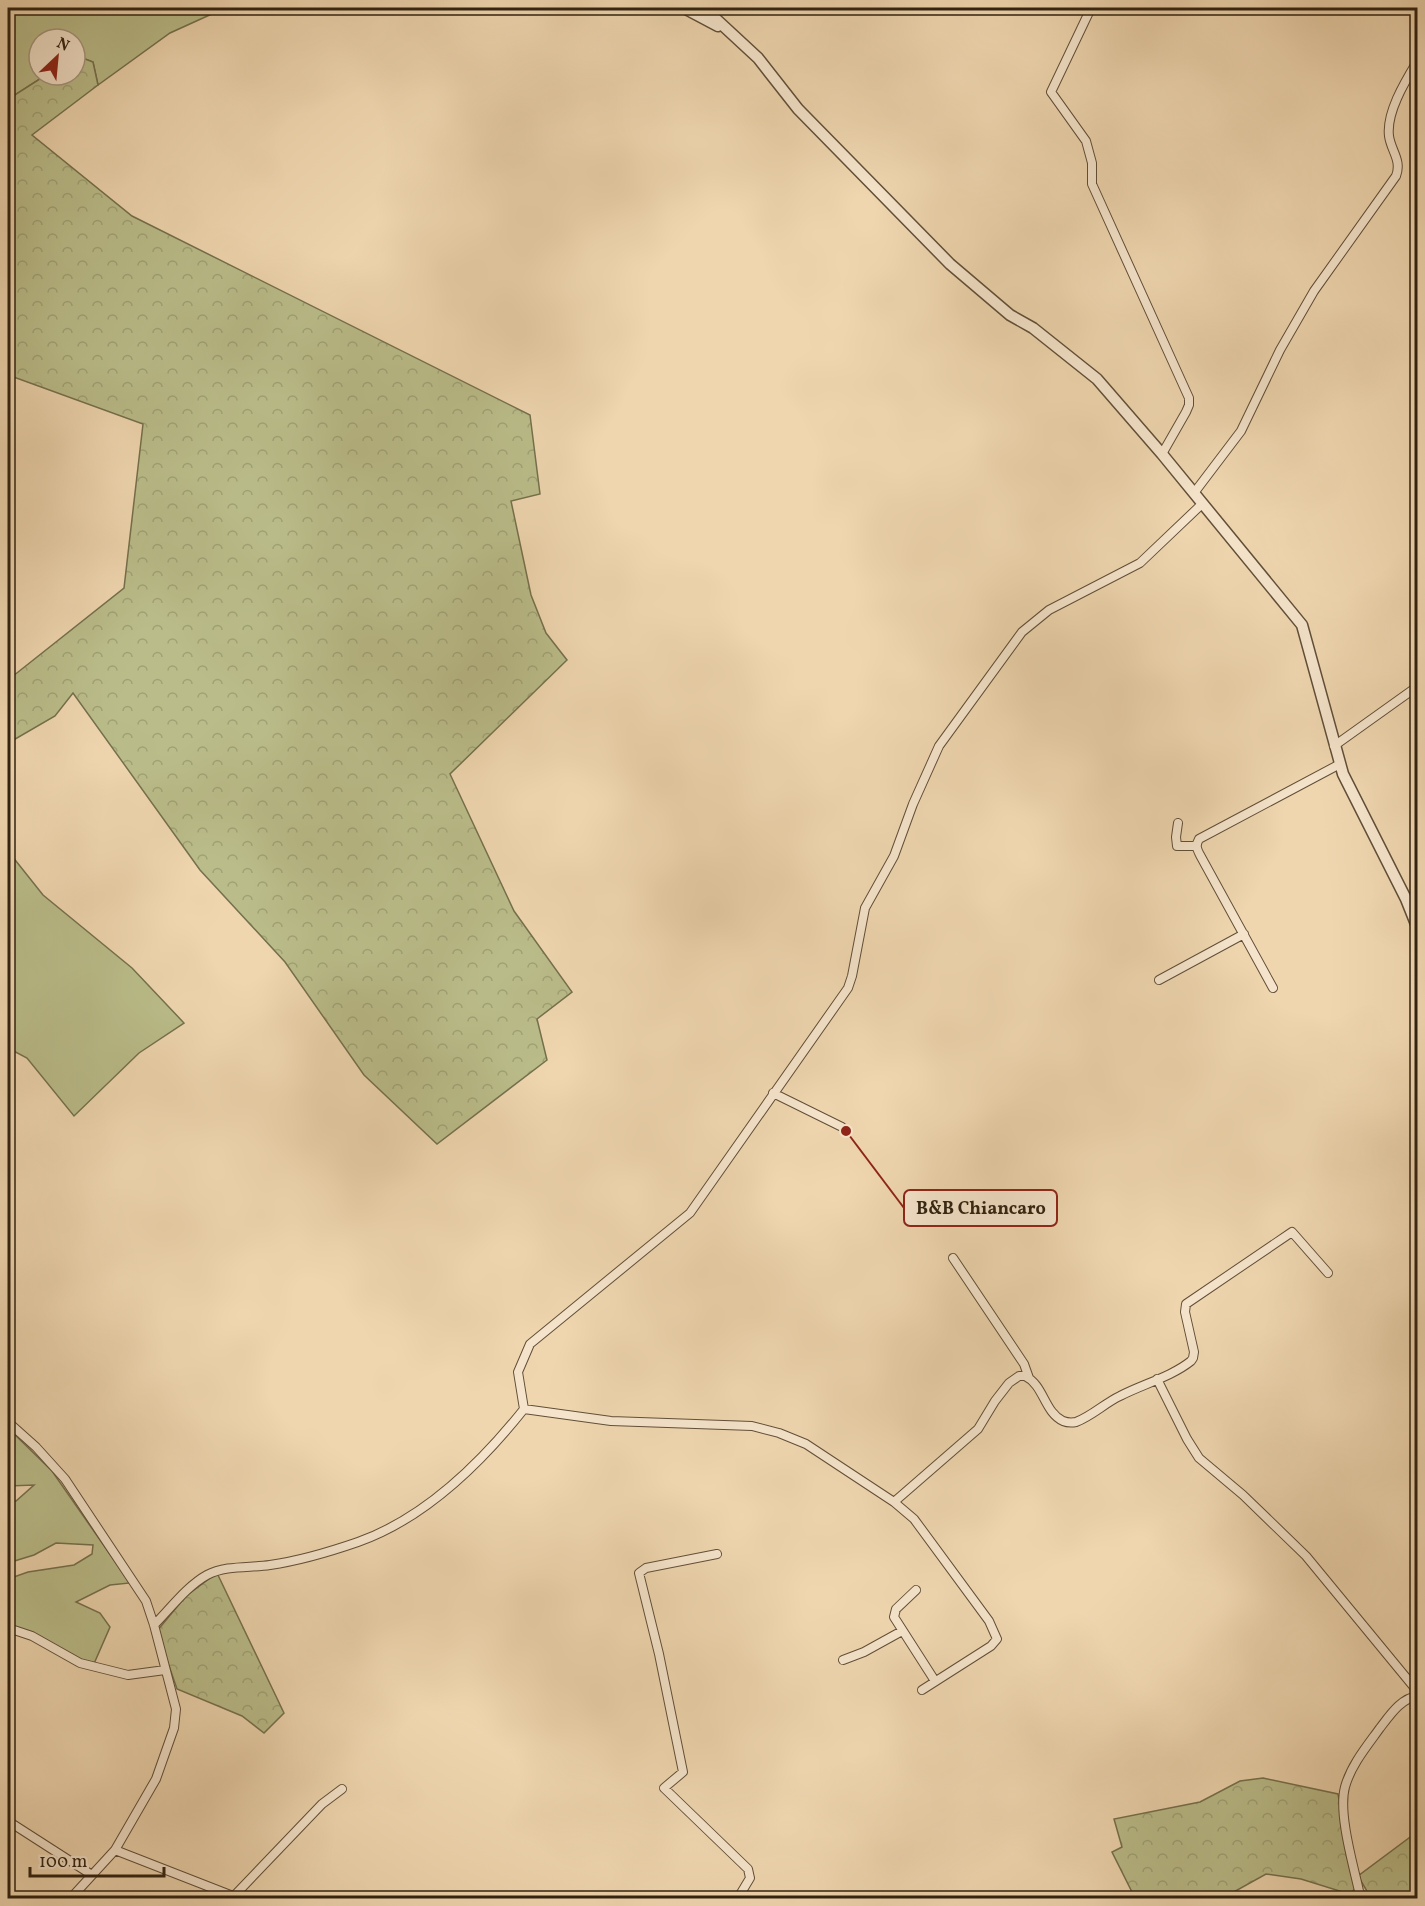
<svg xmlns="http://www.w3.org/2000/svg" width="1425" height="1906" font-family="Vollkorn,serif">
<defs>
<pattern id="forest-crowns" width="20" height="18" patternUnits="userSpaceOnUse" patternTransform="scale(1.5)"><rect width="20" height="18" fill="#babd8a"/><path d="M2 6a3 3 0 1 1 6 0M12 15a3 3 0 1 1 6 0" fill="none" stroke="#a0a276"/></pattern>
</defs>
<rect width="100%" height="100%" fill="#efd6af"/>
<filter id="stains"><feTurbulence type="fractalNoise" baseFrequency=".00333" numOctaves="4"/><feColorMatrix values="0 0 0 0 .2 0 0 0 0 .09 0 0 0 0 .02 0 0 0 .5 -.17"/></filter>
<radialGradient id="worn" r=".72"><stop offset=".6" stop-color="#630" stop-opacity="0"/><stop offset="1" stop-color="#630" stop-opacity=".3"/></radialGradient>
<path fill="#babd8a" stroke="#75704d" stroke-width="1.5" d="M8 8H225L170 33 98 85 93 62 80 57 75 59V39H39V75H46L15 95 8 79Z
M8 851 43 895 132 968 184 1023 139 1053 74 1116 27 1058 8 1048Z
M8 1428 52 1471 130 1583 110 1585 76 1602 100 1613 110 1627 93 1666 8 1628V1579L28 1572 74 1565 92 1554 93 1545 56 1543 34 1555 8 1563V1503L16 1501 34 1485 8 1486Z"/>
<path fill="url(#forest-crowns)" stroke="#75704d" stroke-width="1.5" d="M80 57 93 62 98 85 32 135 132 216 530 415 540 494 511 501 531 595 546 633 567 660 450 774 514 911 572 992 537 1019 547 1060 437 1144 364 1075 285 962 200 870 73 693 55 716 10 742 8 766V680L124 588 143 424 8 375V79L15 95 46 75H75V59Z
M217 1573 284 1713 264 1733 242 1716 177 1689 157 1631 186 1596Z
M1263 1778 1338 1794 1355 1889 1349 1894 1301 1879 1266 1874 1223 1898H1135L1112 1852 1122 1847 1114 1819 1200 1802 1240 1781Z
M1417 1832V1898H1371L1358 1876Z"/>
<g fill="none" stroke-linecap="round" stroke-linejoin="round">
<g stroke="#604f38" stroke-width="10">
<path id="minor" d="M1091 8 1051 92 1086 141 1092 163V184L1189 398V405L1186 412 1162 454
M1194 493 1241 431 1280 350 1314 291 1396 176C1402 160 1391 151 1389 136 1386 112 1406 80 1418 60
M1334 746 1418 686
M1178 823 1176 837 1177 846H1196
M1159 980 1244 934
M1273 988 1200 855C1197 849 1195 846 1199 839L1340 764
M773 1093 842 1127
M953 1258 1024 1364 1029 1378
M1157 1379 1187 1439 1199 1458 1243 1495 1306 1556 1418 1692
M524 1409 611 1421 752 1426 779 1433 806 1444 894 1502 914 1519 989 1621 997 1639 991 1646 922 1690
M8 1422 36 1447 65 1479 146 1601 154 1625 176 1709 174 1728 156 1779 115 1850 71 1898
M894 1502 978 1429 995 1401 1009 1383 1019 1376H1025C1044 1385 1044 1412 1063 1421 1068 1423 1071 1423 1076 1422 1092 1416 1105 1403 1120 1396 1143 1384 1171 1377 1191 1361L1193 1358 1194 1352 1185 1312 1186 1304 1292 1232 1328 1273
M717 1554 646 1568 639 1573 659 1654 683 1772 664 1788 748 1869 750 1878 738 1898
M916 1590 896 1609 894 1617 935 1681
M154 1625C170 1609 187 1586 207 1575 226 1565 250 1568 270 1565 298 1561 332 1551 358 1542 426 1518 481 1463 524 1409L518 1372 530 1344 690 1213 848 988 852 976 865 908 894 856 913 804 939 746 1022 632 1049 610 1140 563 1202 504
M8 1628 32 1636 80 1663 128 1675 165 1670
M843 1660 864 1652 902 1631
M8 1821 92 1875
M115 1850 238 1898
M233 1897 322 1804 342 1789
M1363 1898 1359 1891C1353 1864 1338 1813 1345 1787 1351 1765 1367 1746 1380 1728 1390 1715 1401 1698 1418 1696"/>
</g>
<g stroke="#604f38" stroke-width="13">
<path id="tertiary" d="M684 8 718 26
M704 8 758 58 798 109 950 264 1010 315 1033 328 1097 379 1162 454 1302 625 1343 774 1406 899 1418 929"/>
</g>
<use href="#minor" stroke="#f5e4cb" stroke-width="8"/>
<use href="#tertiary" stroke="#f5e4cb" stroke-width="10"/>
</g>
<path fill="none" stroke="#8f2418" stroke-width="2" d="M846 1131L904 1208"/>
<circle fill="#8f2418" stroke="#f5e4cb" stroke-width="2" cx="846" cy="1131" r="6"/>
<rect fill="#f5e4cb" stroke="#8f2418" stroke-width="2" x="904" y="1190" width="153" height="36" rx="6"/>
<g font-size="18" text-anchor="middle" font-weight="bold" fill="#302210">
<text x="981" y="1214">B&amp;B Chiancaro</text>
</g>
<rect width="1425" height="1906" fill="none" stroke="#efd6af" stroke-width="30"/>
<rect x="9" y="9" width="1407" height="1888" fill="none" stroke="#302210" stroke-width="3"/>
<rect x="15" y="15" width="1395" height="1876" fill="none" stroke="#302210" stroke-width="1.5"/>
<g transform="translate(57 57) rotate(26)"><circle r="28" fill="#f5e4cb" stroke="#a69680" stroke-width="1.5"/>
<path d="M0-4.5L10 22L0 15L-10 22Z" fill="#8f2418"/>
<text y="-9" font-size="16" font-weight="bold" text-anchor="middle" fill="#302210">N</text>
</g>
<path d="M30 1867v9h134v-9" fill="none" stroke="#302210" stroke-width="3"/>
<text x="39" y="1867" font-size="18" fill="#302210" stroke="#f5e4cb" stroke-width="4.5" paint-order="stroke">100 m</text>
<rect width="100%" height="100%" filter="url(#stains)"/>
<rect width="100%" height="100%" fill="url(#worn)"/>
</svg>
